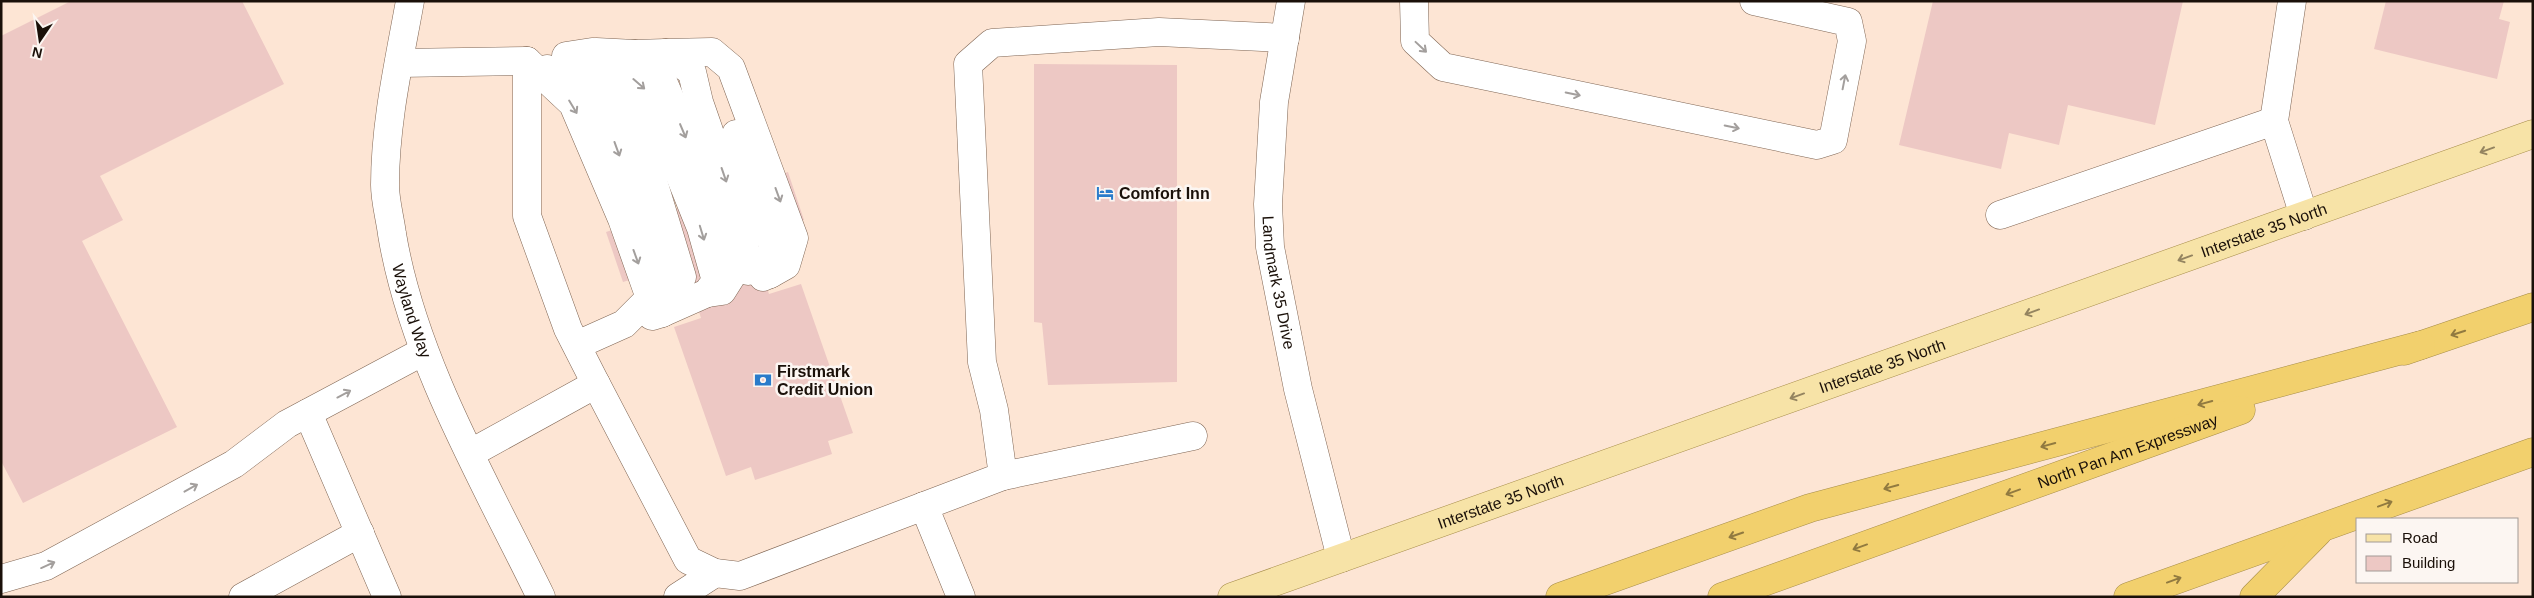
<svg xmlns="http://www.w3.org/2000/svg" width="2534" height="598" font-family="Arial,sans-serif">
<rect width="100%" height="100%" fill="#fde5d4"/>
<path fill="#edc8c4" d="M71 1H242L284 84 100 176 123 220 82 241 177 427 23 503 1 461V36Z
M1933 1H2183L2155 125 2068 105 2059 145 2009 133 2001 169 1899 145Z
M2386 1H2504L2499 19 2510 22 2497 79 2374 49Z
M1034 64 1177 65V382L1048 385 1042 323 1034 322Z
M788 172 804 220 750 238 769 294 801 284 853 433 828 441 832 454 755 480 751 467 726 476 674 327 701 318 683 263 623 282 606 232Z"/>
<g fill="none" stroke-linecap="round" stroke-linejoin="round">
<g stroke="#7f6553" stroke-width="29">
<g id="minor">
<path id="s1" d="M410 1C399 62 385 123 385 185 385 201 390 218 392 234 413 360 485 482 541 597"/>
<path id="s2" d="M1291 1 1274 102 1268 204 1270 247 1298 389 1341 558"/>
<path d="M1414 1 1415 41 1443 67 1817 145 1833 140 1852 41 1848 22 1754 1"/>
<path d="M2292 1 2274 121 2304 216"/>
<path d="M596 52 635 54 659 72 707 186 734 272 722 291 708 293"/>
<path d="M666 53 712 52 731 68 794 238 786 265 770 274"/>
<path d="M635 54 666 53 692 72 699 102 737 212 749 267 748 271"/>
<path d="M566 56 592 52 614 63 645 89 701 228 716 281 707 293 662 313"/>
<path d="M527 61 573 104 622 219 650 298 624 324 577 345"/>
<path d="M399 63 527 61V216L568 329 596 384"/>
<path d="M584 67 618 92 633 115 682 277"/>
<path d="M547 69 596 92 667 287 662 313 652 316"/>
<path d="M736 134 773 246 770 274 763 277"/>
<path d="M2000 215 2274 121"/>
<path d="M308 413 387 597"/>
<path d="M471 453 596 384 688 560 715 573 740 576 924 506"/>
<path d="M1003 476 1193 436"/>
<path d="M1 579 46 566 234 464 287 424 424 351"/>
<path d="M243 597 360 533"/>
<path d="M678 597 715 573"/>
<path d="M961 597 924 506 1003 476 994 410 982 362 968 64 992 43 1159 32 1285 38"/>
</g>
</g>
<g stroke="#a68d4a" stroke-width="29">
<g id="major">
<path id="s3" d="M1232 597 2533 134"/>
</g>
</g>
<g stroke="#a68d4a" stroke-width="29">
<g id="highway">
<path d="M2404 351 2533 307"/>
<path d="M1560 597 1810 508 2421 345"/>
<path id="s4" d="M1722 597 2241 410"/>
<path d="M2128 597 2533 452"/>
<path d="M2254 597 2318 532"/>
</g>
</g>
<use href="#minor" stroke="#fff" stroke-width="28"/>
<use href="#major" stroke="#f7e3a7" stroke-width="28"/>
<use href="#highway" stroke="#f2d06d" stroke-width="28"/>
</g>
<defs><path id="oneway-shaft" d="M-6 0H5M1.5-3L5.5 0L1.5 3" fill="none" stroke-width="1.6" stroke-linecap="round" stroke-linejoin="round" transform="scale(1.25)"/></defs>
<g stroke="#a39f9d">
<use href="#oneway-shaft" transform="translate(1421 47) rotate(43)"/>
<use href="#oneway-shaft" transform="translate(1844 82) rotate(-79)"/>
<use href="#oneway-shaft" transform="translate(639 84) rotate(41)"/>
<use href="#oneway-shaft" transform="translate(1573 94) rotate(12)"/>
<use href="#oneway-shaft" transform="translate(573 107) rotate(59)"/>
<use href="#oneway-shaft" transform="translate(1732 127) rotate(12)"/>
<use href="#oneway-shaft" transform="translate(683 131) rotate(67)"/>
<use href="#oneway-shaft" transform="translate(617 149) rotate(70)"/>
<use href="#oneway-shaft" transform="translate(724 175) rotate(71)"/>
<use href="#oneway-shaft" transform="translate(778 195) rotate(70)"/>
<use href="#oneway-shaft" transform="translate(702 233) rotate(73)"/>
<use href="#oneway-shaft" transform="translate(636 257) rotate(70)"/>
<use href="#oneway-shaft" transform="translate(344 394) rotate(-28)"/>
<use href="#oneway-shaft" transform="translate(191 488) rotate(-29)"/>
<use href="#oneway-shaft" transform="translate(48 565) rotate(-24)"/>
</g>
<g stroke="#948460">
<use href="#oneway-shaft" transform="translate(2487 150) rotate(160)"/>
<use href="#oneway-shaft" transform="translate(2185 258) rotate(160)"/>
<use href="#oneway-shaft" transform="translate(2032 312) rotate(160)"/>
<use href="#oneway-shaft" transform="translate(1797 396) rotate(160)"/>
</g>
<g stroke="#917a40">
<use href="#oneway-shaft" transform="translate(2458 333) rotate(162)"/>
<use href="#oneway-shaft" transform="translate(2205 403) rotate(165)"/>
<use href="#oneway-shaft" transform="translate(2048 445) rotate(165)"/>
<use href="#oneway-shaft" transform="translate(1891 487) rotate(165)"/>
<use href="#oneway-shaft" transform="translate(2013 492) rotate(160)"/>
<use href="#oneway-shaft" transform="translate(2385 504) rotate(-20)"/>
<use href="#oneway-shaft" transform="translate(1736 535) rotate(161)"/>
<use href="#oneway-shaft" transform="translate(1860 547) rotate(160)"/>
<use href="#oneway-shaft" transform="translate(2174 580) rotate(-20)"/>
</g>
<defs>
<g id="hotel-bare" transform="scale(1.35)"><path d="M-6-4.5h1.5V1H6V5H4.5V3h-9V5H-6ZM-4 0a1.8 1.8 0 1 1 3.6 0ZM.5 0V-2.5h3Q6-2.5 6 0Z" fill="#2a7bca" stroke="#fcf6f2" stroke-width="2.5" paint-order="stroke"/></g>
<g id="bank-bare" transform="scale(1.35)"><path d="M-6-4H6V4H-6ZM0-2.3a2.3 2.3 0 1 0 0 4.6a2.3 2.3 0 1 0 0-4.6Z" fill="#2a7bca" stroke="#fcf6f2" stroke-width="2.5" paint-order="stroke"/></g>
</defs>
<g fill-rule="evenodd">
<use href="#hotel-bare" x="1105" y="193"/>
<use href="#bank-bare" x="763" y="380"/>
</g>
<g text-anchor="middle" stroke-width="5" stroke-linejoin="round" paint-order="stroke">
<g font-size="16" font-weight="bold" fill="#1a1009" stroke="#fcf6f2" text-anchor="start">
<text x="1119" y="199">Comfort Inn</text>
<text x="777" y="377">Firstmark<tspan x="777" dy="18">Credit Union</tspan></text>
</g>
<g font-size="16" fill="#1a1009" stroke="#fcf6f2">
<text dy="6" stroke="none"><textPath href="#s3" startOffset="1095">Interstate 35 North</textPath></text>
<text dy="6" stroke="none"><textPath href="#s2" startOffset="284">Landmark 35 Drive</textPath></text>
<text dy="6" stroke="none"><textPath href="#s1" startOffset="315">Wayland Way</textPath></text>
<text dy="6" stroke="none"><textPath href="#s3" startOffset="690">Interstate 35 North</textPath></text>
<text dy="6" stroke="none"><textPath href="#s4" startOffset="431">North Pan Am Expressway</textPath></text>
<text dy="6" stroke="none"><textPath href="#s3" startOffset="285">Interstate 35 North</textPath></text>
</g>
</g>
<rect width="2534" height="598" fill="none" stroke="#1a1009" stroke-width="5"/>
<rect x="2356" y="518" width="162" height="65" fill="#fcf6f2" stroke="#a29a95"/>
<rect x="2366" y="534" width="25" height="8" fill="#f7e3a7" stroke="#a29a95"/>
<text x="2402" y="543" font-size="15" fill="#1a1009">Road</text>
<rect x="2366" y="556" width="25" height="15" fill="#edc8c4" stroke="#a29a95"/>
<text x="2402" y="568" font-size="15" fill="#1a1009">Building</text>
<g transform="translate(40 40) rotate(193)" stroke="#fcf6f2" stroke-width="4" paint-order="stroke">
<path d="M0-4L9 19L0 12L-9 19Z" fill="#1a1009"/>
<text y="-8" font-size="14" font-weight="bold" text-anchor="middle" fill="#1a1009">N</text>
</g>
</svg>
